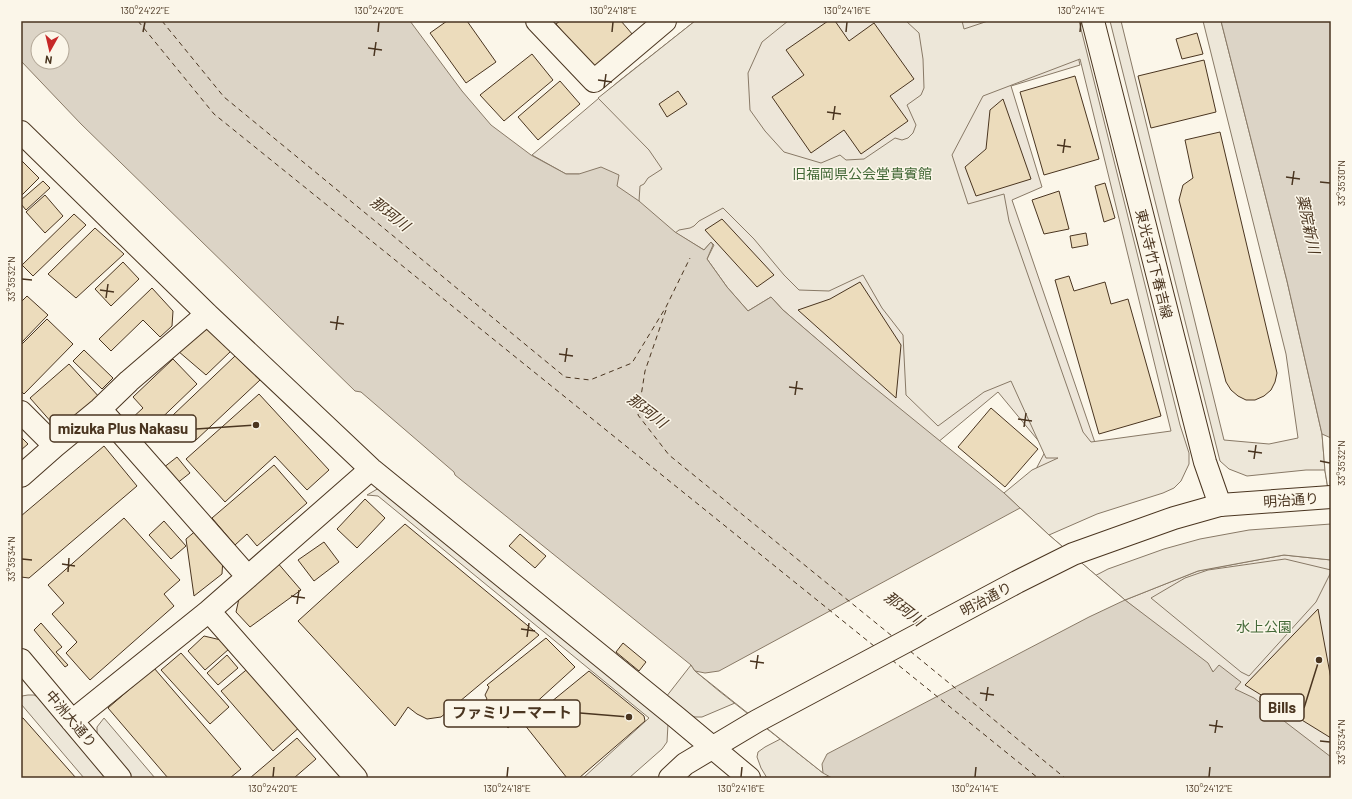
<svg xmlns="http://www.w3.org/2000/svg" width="1352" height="799" font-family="Barlow,'Noto Sans JP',sans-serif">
<rect width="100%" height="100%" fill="#fbf6e9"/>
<path fill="#ede6d9" stroke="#887966" d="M695 21H1070L1080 65 1011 86 1042 187 1012 200 1103 466 1035 471 1046 450 998 392 937 443 783 310 771 297 748 311 727 287 707 259 714 245 711 242 704 250 579 174H566L532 155 619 81Z
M1284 555 1331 560V758L1235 689 1125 600 1198 571Z"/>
<path fill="#ede7d9" stroke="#887966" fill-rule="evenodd" d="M695 21H788L762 42 748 73 750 110 765 131 784 152 821 163 840 155 846 160 864 159 895 138 902 140 908 138 913 133 916 125 907 105 921 95 924 88 923 59 919 33 906 21H962L964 29 988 21H1079L1180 425 1189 453V464L1181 481 1174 488 1163 493 1097 514 1049 535 735 703 702 717H695L682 712 666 697 691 665 695 671 1020 508 1004 493 1032 470 1058 458H1046L1011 381 984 392 938 426 906 395 903 335 882 308 863 275 829 291 799 290 784 275 754 239 723 208 699 221 694 226 690 228 679 230 628 270 639 201 640 186 644 184 648 178 662 169 649 150 598 98ZM1080 59 1171 431 1091 442 1083 432 1009 221 1004 194 968 204 952 155 983 96Z
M1110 21H1121L1224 440 1269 444 1298 438 1286 354 1203 21H1221L1287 281 1322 434 1328 438 1331 470H1306L1247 476 1229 469 1220 461Z
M379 488 668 724 667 742 662 749 629 778H583L649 718 378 496 367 495Z
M1331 524V560L1284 555 1198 571 1125 600 830 776 817 778H767L761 768 757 757 758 752 765 747 1108 569 1164 549 1200 539 1249 530Z
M1285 559 1331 570V572L1316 602 1249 676 1241 672 1151 598 1185 578 1208 570Z
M28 695H34L38 697 107 778H84L21 704 22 696Z
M104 718 155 778H132L100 740 97 735V727Z"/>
<path fill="#dcd4c6" stroke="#887966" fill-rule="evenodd" d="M21 21H410L462 91 491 125 531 155 566 174H579L601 167 619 175 617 186 639 201 675 232 704 250 711 242 713 245 707 259 727 287 748 311 771 297 783 310 860 376 1004 493 1049 535 1125 600 1208 663 1213 672 1219 665 1241 682 1235 689 1254 698 1331 757V778H832L823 773 719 691 695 671 691 665 455 475 454 472 361 392 355 391 81 124 21 61ZM38 38H62V62H38Z
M1221 21H1331V507L1325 471 1322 434 1287 281Z"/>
<path fill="#fbf6e9" stroke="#887966" d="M1322 434 1331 438V507L1325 471Z
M1020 508 1049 535 1125 600 1089 617 827 754 822 764 823 773 695 671 705 673 719 671Z"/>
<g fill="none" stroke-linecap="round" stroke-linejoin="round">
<path stroke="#4a3520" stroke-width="1" stroke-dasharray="5 4" stroke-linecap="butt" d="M138 21 214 114 874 646
M162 21 224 97 565 377 590 380 632 363 666 307 690 258
M666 310 645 371 638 415 669 455 892 636
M910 651 1065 778
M892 660 1038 778"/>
</g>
<path fill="#ecdcbc" stroke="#4a3520" d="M447 21H467L496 62 466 83 430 33Z
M560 21H621L633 35 593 68 556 24Z
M828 21H835L849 41 874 23 914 79 890 96 908 121 861 154 844 130 811 153 772 97 804 75 786 50Z
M1197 33 1203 54 1182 59 1176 39Z
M532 54 553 80 504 121 480 95Z
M1204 60 1216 112 1151 128 1138 76Z
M1075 76 1099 159 1044 175 1020 92Z
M560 81 580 104 538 140 518 117Z
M678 91 687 104 667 117 659 104Z
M1003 99 1031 179 976 196 965 167 986 149 990 110Z
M1220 132 1277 373 1275 382 1271 390 1264 396 1255 400H1246L1238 396 1231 390 1226 382 1179 200 1183 185 1193 178 1185 140Z
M21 160 39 178 21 196Z
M43 181 50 188 26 210 21 204V200Z
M1105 183 1115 218 1104 222 1095 186Z
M1059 191 1069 229 1044 234 1032 200Z
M45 195 63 216 45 233 26 212Z
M74 214 86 225 33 276 22 265Z
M722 219 774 275 757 287 705 230Z
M95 228 124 254 76 298 48 274Z
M1086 233 1088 245 1072 248 1070 236Z
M123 262 139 279 111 306 95 289Z
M1069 276 1074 291 1105 282 1111 304 1128 299 1161 416 1099 434 1055 280Z
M860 282 901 345 896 398 798 310 830 299Z
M152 288 173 311 172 326 160 337 143 320 111 351 99 339Z
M27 296 48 315 21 343V302Z
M47 319 73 344 24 394 21 391V345Z
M207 326 231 351 206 375 178 351Z
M84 350 113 378 102 389 73 361Z
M235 356 260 380 195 441 172 416Z
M173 359 197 384 146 433 131 419 143 408 133 397Z
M69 364 101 399 72 425 53 424 30 398Z
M259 394 329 470 307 490 275 456 225 502 186 459Z
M991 408 1038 449 1005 487 958 447Z
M21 437 28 444 21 450Z
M104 446 137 486 29 578 21 577V516Z
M177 457 190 473 176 484 163 468Z
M274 465 307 503 257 546 247 534 235 545 212 518Z
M365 499 385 518 357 548 337 529Z
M124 518 180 580 164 594 174 606 90 680 66 653 77 642 52 614 64 603 48 585Z
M164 521 186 546 171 559 149 535Z
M405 524 539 635 441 717 427 719 417 714 408 707 395 726 298 621Z
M198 529 223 558 222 574 194 596 186 539Z
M520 534 546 556 535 568 509 546Z
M324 542 339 562 314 581 298 560Z
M276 561 301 590 250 627 236 612 240 594Z
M1318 609 1331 679V738L1245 685Z
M41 623 62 647 56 652 68 665 65 667 34 630Z
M204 636 221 640 229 649 205 670 188 651Z
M546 638 575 667 508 728 485 701 487 699 485 695 489 687 487 685Z
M623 643 646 662 639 671 616 652Z
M181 653 229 707 210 724 161 670Z
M227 655 238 668 218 685 207 673Z
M251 666 302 725 273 751 221 691Z
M154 668 241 769 230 778H168L108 708Z
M589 671 644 716 645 721 579 778H567L524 724Z
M21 718H23L76 778H21Z
M297 738 316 759 294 778H250Z"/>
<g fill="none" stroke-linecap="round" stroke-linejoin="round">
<g stroke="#4a3520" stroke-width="24">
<path id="minor" d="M537 21 594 81 665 21
M21 132 207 314 371 469 676 717 749 778
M100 409 248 577
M21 412 55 446
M21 476 55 446 100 409 129 381 207 314
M209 611 356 778
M21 660 120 778
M72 721 209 611 371 469
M670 778 685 764 757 721 1017 582 1073 554 1174 518 1220 505 1331 497"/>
</g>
<g stroke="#4a3520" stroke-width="24">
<path id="major" d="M1093 21 1205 462 1220 505"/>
</g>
<use href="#minor" stroke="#fbf6e9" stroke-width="22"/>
<use href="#major" stroke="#fbf6e9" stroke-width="22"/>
</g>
<path fill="none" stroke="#4a3520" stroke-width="1.5" d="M143 32 145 22M378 32 379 22M612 32 613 22M846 32 847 22M1080 32 1081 22M368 48 382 50M374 56 376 42M598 80 612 82M604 88 606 74M827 112 841 114M833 120 835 106M1057 145 1071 147M1063 153 1065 139M1286 177 1300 179M1320 182 1330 183M1292 185 1294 171M22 279 32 280M100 290 114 292M106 298 108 284M330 322 344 324M336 330 338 316M559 354 573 356M565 362 567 348M789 387 803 389M795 395 797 381M1018 419 1032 421M1024 427 1026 413M1248 451 1262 453M1254 459 1256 445M1320 461 1330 463M22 559 32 560M62 564 75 566M68 572 69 558M291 596 305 598M297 604 299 590M521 629 535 631M527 637 529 623M750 661 764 663M756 669 758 655M980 693 994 695M986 701 988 687M1209 725 1223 727M1215 733 1217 720M1320 741 1330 742M273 777 274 767M507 777 508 767M741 777 742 767M975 777 976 767M1209 777 1210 767"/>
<g text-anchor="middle" stroke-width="3" stroke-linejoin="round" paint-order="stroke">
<g font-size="14" fill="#436837" stroke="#fbf6e9">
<text x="862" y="179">旧福岡県公会堂貴賓館</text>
<text x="1264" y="632">水上公園</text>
</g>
<g font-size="14" fill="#4a3520" stroke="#fbf6e9">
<text transform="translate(1154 264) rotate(76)" y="5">東光寺竹下春吉線</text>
<text transform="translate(1291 500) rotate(-4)" y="5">明治通り</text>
<text transform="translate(986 599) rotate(-28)" y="5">明治通り</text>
<text transform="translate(71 719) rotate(50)" y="5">中洲大通り</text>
</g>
<g font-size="15" font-style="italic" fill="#4a3520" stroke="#fbf6e9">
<text transform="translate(390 214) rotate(38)" y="5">那珂川</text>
<text transform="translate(1308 224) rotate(78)" y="5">薬院新川</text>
<text transform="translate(647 411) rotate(38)" y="5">那珂川</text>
<text transform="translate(904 609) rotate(38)" y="5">那珂川</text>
</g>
</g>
<path fill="none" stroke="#4a3520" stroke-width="1.5" d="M256 425L196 429M1319 660L1304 708M629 717L580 713"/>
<g fill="#4a3520" stroke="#fbf6e9" stroke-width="1.5">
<circle cx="256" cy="425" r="4"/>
<circle cx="1319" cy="660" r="4"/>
<circle cx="629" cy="717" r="4"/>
</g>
<g fill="#fbf6e9" stroke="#4a3520" stroke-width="1.5">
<rect x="50" y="415" width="146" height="27" rx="4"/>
<rect x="1260" y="694" width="44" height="27" rx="4"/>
<rect x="444" y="700" width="136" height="27" rx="4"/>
</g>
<g font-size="15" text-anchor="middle" font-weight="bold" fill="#4a3520">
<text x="123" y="434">mizuka Plus Nakasu</text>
<text x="1282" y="713">Bills</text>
<text x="512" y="718">ファミリーマート</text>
</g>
<rect width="1352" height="799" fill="none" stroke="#fbf6e9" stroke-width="44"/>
<g transform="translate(50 50) rotate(188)"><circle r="19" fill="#fbf6e9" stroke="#b4a999"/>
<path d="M0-3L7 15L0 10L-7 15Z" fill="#c62828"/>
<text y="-6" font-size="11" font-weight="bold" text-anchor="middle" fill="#4a3520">N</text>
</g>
<rect x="22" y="22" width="1308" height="755" fill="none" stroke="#4a3520" stroke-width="1.5"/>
<g font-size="10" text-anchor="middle" fill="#4a3520">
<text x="145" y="14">130°24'22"E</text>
<text x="379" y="14">130°24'20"E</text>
<text x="613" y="14">130°24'18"E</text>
<text x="847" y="14">130°24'16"E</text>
<text x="1081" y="14">130°24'14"E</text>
<text transform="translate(1341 183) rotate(-90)" y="4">33°35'30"N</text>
<text transform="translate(11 279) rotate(-90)" y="4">33°35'32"N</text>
<text transform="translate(1341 463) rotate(-90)" y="4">33°35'32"N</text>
<text transform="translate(11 559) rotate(-90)" y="4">33°35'34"N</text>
<text transform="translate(1341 742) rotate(-90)" y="4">33°35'34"N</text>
<text x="273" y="792">130°24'20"E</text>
<text x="507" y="792">130°24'18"E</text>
<text x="741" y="792">130°24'16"E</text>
<text x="975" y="792">130°24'14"E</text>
<text x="1209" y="792">130°24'12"E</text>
</g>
</svg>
